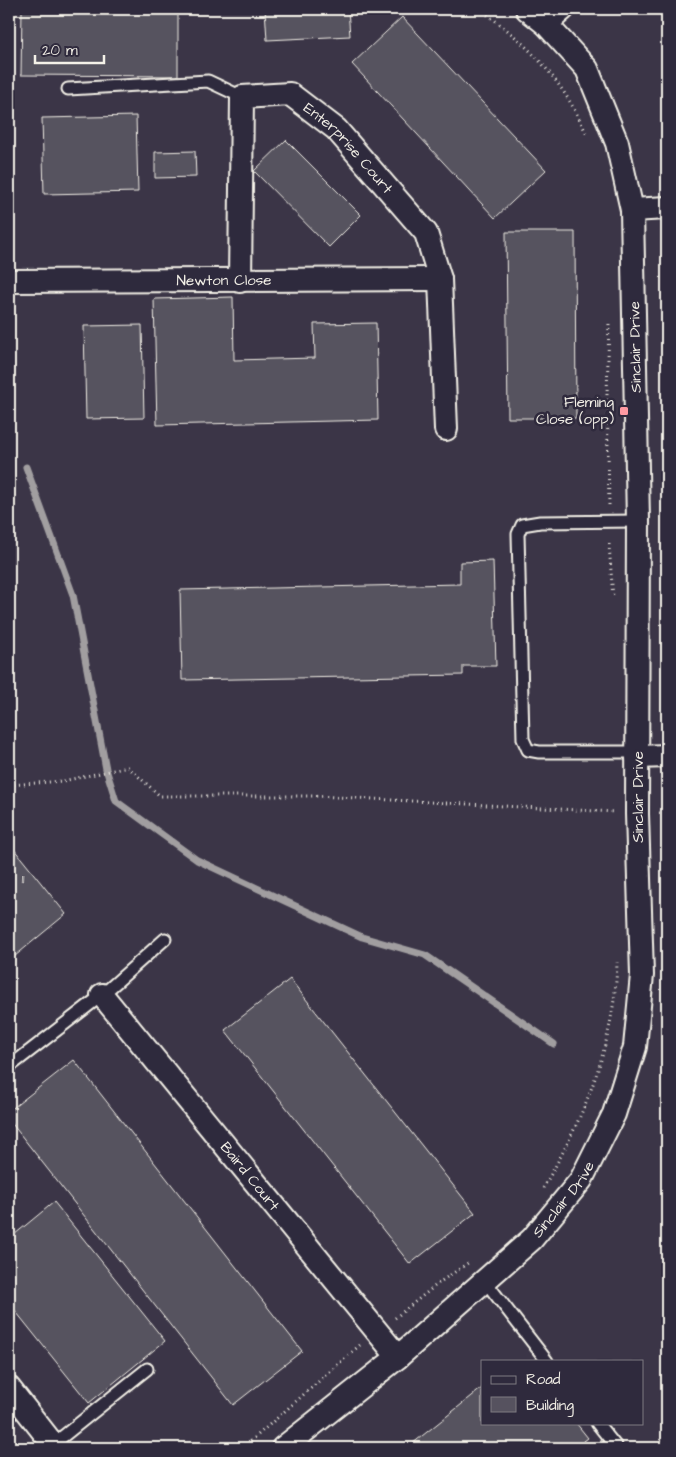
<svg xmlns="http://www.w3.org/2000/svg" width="676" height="1457" font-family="'Architects Daughter',sans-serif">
<rect width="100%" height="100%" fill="#2f2a3d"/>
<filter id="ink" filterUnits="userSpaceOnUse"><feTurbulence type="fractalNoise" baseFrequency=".02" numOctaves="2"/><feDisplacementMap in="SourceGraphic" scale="10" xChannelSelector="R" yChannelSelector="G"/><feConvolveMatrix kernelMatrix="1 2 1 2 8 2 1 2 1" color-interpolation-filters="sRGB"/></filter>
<g filter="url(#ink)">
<path fill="#3b3647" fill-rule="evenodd" d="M9 9H667V1448H9ZM482 1361H642V1423H482Z"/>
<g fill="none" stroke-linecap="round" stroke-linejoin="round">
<path stroke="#a19ea0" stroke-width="7" d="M26 467 73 595 106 769 116 801 197 860 362 937 425 955 554 1044"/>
</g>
<path fill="#56525f" stroke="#f4f1e8" d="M22 9H178V76L21 75Z
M265 9H348L350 36 267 40Z
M402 17 546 170 495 218 352 64Z
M136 116 138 192 44 194 42 118Z
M286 140 361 215 329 247 254 171Z
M195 151 196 177 155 178V152Z
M506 232H575L576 418H508Z
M233 297 234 360 315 358 314 324 376 323 378 420 157 425 154 299Z
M142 325 144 418 86 419 84 326Z
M493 561 496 666H463V675L182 680 180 590 460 584V562Z
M9 843 66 914 9 961Z
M290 979 475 1213 410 1264 225 1030Z
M74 1060 302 1351 233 1405 9 1120V1111Z
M54 1202 165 1341 89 1403 9 1303V1239Z
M482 1388V1423H576L588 1438 575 1448H407Z"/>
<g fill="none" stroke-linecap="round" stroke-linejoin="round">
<g stroke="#f4f1e8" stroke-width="15">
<path id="lane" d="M68 89 208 81 242 97
M637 752H539L528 750 523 739 518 534 522 525 540 522 638 521
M9 1067 102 995 165 939
M485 1281 547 1361
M597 1423 617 1448
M51 1446 147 1369"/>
</g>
<g stroke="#f4f1e8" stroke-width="26">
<g id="street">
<path d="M546 24 563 9"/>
<path d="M632 210 667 208"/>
<path id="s1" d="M9 281 440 279"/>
<path id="s2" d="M240 281 242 97 290 94 336 129 426 233 440 279 446 429"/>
<path d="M637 757 667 756"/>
<path id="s3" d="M102 995 398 1357"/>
<path d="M9 1388 56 1448"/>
<path id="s4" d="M283 1448 398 1357 532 1239 581 1180 614 1114 635 1047 642 975 637 814 638 521 632 210 617 143 587 69 546 24 527 9"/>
</g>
</g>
<path stroke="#f4f1e8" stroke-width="3" stroke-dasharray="1 4" stroke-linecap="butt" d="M479 9C526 41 563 80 586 133
M609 505 607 395 609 323
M609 544 613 598
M9 785 63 781 128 767 160 796H318L615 812
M659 813H667
M543 1188C584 1118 615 1044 617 962
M395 1318 440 1282 468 1263
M243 1448 360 1345"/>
<use href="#lane" stroke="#2f2a3d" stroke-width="11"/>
<use href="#street" stroke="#2f2a3d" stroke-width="22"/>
</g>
</g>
<rect fill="#ff9aa2" stroke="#2f2a3d" stroke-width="2" x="619" y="406" width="10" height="10" rx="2.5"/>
<g text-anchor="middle" stroke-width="5" stroke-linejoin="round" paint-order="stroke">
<g font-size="12" fill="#ccc9c6">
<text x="23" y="883">11</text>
</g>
<g font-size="15" fill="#f4f1e8" stroke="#2f2a3d">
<text dy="5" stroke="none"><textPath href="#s2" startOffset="312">Enterprise Court</textPath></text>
<text dy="5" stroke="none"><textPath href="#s1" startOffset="215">Newton Close</textPath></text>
<text transform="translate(635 347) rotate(-91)" y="5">Sinclair Drive</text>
<text transform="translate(638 797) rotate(-90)" y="5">Sinclair Drive</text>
<text dy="5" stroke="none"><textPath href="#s3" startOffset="234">Baird Court</textPath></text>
<text dy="5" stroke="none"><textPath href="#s4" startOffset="376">Sinclair Drive</textPath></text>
</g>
<g font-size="15" fill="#f4f1e8" stroke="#2f2a3d" text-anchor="end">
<text x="614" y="407">Fleming<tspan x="614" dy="17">Close (opp)</tspan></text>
</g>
</g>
<rect width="676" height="1457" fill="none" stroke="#2f2a3d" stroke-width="30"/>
<rect x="15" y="15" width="646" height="1427" fill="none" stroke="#f4f1e8" stroke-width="2" filter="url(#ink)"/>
<rect x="481" y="1360" width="162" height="65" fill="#2f2a3d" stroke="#7e7a81"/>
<rect x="491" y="1376" width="25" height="8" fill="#2f2a3d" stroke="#7e7a81"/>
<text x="526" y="1384" font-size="15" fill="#f4f1e8">Road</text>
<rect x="491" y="1397" width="25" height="15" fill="#56525f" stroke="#7e7a81"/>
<text x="526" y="1410" font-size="15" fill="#f4f1e8">Building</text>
<path d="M35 55v8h69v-8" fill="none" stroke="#f4f1e8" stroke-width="2.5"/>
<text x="42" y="55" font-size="15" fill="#f4f1e8" stroke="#2f2a3d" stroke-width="4" paint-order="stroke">20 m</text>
</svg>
